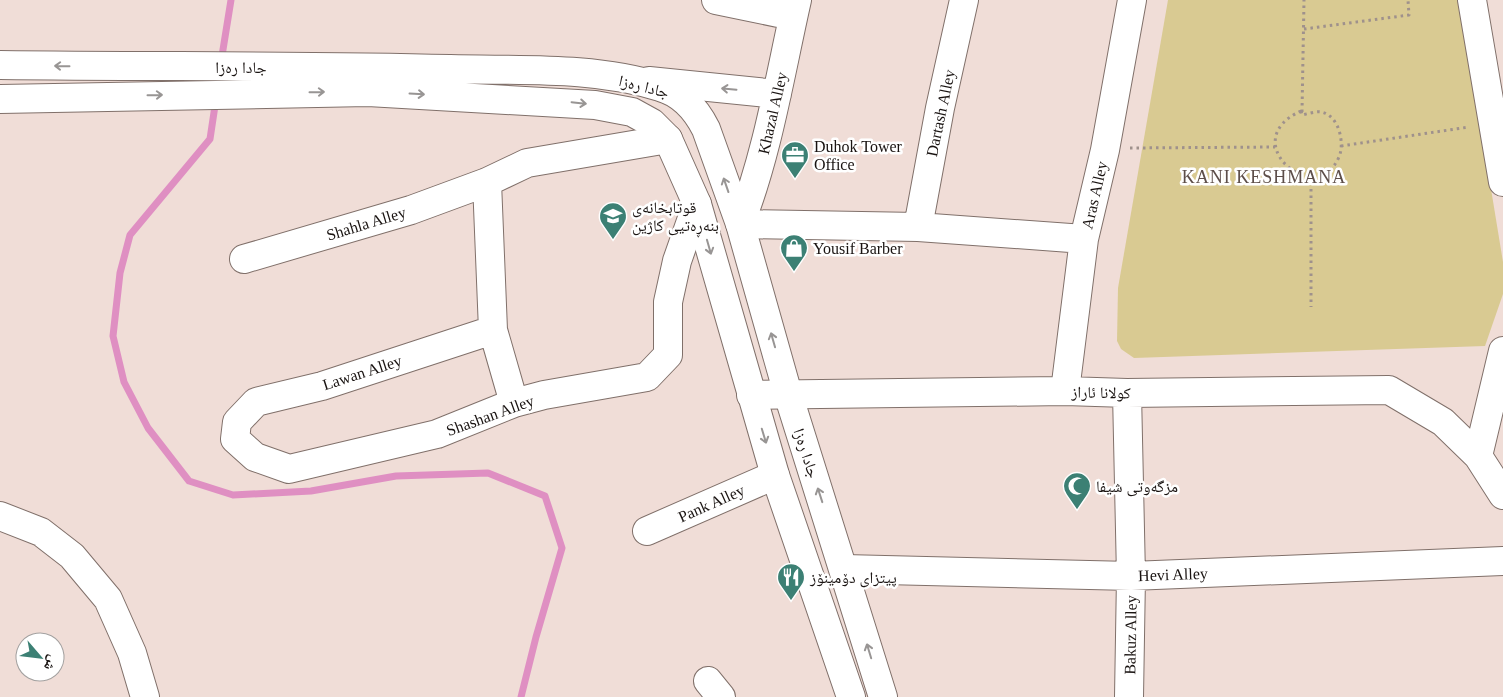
<svg xmlns="http://www.w3.org/2000/svg" width="1503" height="697" font-family="'Times New Roman','Noto Naskh Arabic',serif">
<rect width="100%" height="100%" fill="#f0ddd7"/>
<path fill="#d9ca92" d="M1168 0H1460L1503 262V294L1485 346 1134 358 1121 349 1117 341 1118 288Z"/>
<g fill="none" stroke-linecap="round" stroke-linejoin="round">
<path stroke="#df8fc2" stroke-width="7" d="M221 62 231 0
M216 99 210 139 130 235 120 273 113 336 124 382 148 428 189 481 233 495 311 491 396 476 488 473 545 496 562 548 536 637 521 697"/>
<g stroke="#80706a" stroke-width="30">
<path id="minor" d="M716 0 793 16
M797 0C780 75 768 152 740 224L918 227 1084 239
M1472 0 1503 182
M649 81 777 94
M487 182 493 330 514 403
M918 227 940 108 964 0
M244 259 411 210 487 182 527 163 668 139
M493 330 322 386 256 402 237 422 235 439 255 457 289 469 437 434 514 403 544 395 647 377 668 355V302L677 261 697 204
M1065 391 1084 239 1105 150 1132 0
M1127 393 1131 576 1129 697
M751 395 1065 391 1127 393 1389 390 1443 422 1478 456 1503 495
M1478 456 1503 351
M0 516 41 532 72 556 108 599 132 653 145 697
M647 531 775 475
M844 569 1131 576 1503 561
M708 681 721 697"/>
</g>
<g stroke="#80706a" stroke-width="30">
<path id="major" d="M0 65C150 67 300 65 450 69 519 71 594 66 660 87 682 93 696 109 706 129L740 224 788 394 883 697
M0 99 368 92 595 105 632 112 652 123 668 139 697 204 775 475 851 697"/>
</g>
<path stroke="#9f918c" stroke-width="3" stroke-dasharray="2.5 4" stroke-linecap="butt" d="M1304 29 1409 15 1408 0
M1301 111 1302 115C1307 114 1316 111 1321 112 1339 115 1345 143 1339 157 1316 210 1234 141 1301 111Z
M1302 112 1304 0
M1341 146 1469 127
M1130 148 1275 147
M1311 176V307"/>
<use href="#minor" stroke="#fff" stroke-width="28"/>
<use href="#major" stroke="#fff" stroke-width="28"/>
</g>
<defs><path id="oneway-shaft" d="M-6 0H5M1.5-3L5.5 0L1.5 3" fill="none" stroke-width="1.6" stroke-linecap="round" stroke-linejoin="round" transform="scale(1.25)"/></defs>
<g stroke="#989594">
<use href="#oneway-shaft" transform="translate(62 66) rotate(-179)"/>
<use href="#oneway-shaft" transform="translate(729 89) rotate(-175)"/>
<use href="#oneway-shaft" transform="translate(317 92) rotate(-1)"/>
<use href="#oneway-shaft" transform="translate(417 94) rotate(3)"/>
<use href="#oneway-shaft" transform="translate(155 95) rotate(-1)"/>
<use href="#oneway-shaft" transform="translate(579 103) rotate(6)"/>
<use href="#oneway-shaft" transform="translate(726 185) rotate(-109)"/>
<use href="#oneway-shaft" transform="translate(709 247) rotate(74)"/>
<use href="#oneway-shaft" transform="translate(773 340) rotate(-106)"/>
<use href="#oneway-shaft" transform="translate(764 436) rotate(73)"/>
<use href="#oneway-shaft" transform="translate(820 495) rotate(-108)"/>
<use href="#oneway-shaft" transform="translate(869 651) rotate(-107)"/>
</g>
<defs>
<g id="office-pin" transform="scale(1.4375)"><path d="M0 17L-7.5 6A9.5 9.5 0 1 1 7.5 6Z" fill="#3c8074" stroke="#fff"/><path d="M-6-3h4V-5.5h4V-3h4V5H-6ZM-1-4.5V-3h2v-1.5ZM-6 0V1H6V0Z" fill="#fff"/></g>
<g id="school-pin" transform="scale(1.4375)"><path d="M0 17L-7.5 6A9.5 9.5 0 1 1 7.5 6Z" fill="#3c8074" stroke="#fff"/><path d="M0-5L7-2L0 1L-7-2ZM-4 1L0 2.5L4 1V4Q0 6-4 4Z" fill="#fff"/></g>
<g id="shop-pin" transform="scale(1.4375)"><path d="M0 17L-7.5 6A9.5 9.5 0 1 1 7.5 6Z" fill="#3c8074" stroke="#fff"/><path d="M-5-2.5h2.3a2.7 3.5 0 0 1 5.4 0H5L5.5 6h-11ZM-1.5-2.5h3a1.5 2.3 0 0 0-3 0Z" fill="#fff"/></g>
<g id="mosque-pin" transform="scale(1.4375)"><path d="M0 17L-7.5 6A9.5 9.5 0 1 1 7.5 6Z" fill="#3c8074" stroke="#fff"/><path d="M3.5-4.9A6 6 0 1 0 3.5 4.9A5 5 0 1 1 3.5-4.9Z" fill="#fff"/></g>
<g id="restaurant-pin" transform="scale(1.4375)"><path d="M0 17L-7.5 6A9.5 9.5 0 1 1 7.5 6Z" fill="#3c8074" stroke="#fff"/><path d="M-5-6h1v4h1v-4h1v4h1v-4h1v5L-1.5 .5V6h-2V.5L-5-1ZM5-6V6H3V1.5H1.5Q1.5-4 5-6Z" fill="#fff"/></g>
</defs>
<g fill-rule="evenodd">
<use href="#office-pin" x="795" y="155"/>
<use href="#school-pin" x="613" y="216"/>
<use href="#shop-pin" x="794" y="248"/>
<use href="#mosque-pin" x="1077" y="486"/>
<use href="#restaurant-pin" x="791" y="577"/>
</g>
<g text-anchor="middle" stroke-width="5" stroke-linejoin="round" paint-order="stroke">
<g font-size="16" fill="#191311" stroke="#fff">
<text x="241" y="73">جادا ره‌زا</text>
<text transform="translate(644 86) rotate(14)" y="6">جادا ره‌زا</text>
<text transform="translate(772 113) rotate(-77)" y="6">Khazal Alley</text>
<text transform="translate(940 113) rotate(-78)" y="6">Dartash Alley</text>
<text transform="translate(1094 195) rotate(-77)" y="6">Aras Alley</text>
<text transform="translate(366 223) rotate(-17)" y="6">Shahla Alley</text>
<text transform="translate(362 372) rotate(-18)" y="6">Lawan Alley</text>
<text transform="translate(1101 392) rotate(1)" y="6">کولانا ئاراز</text>
<text transform="translate(490 415) rotate(-20)" y="6">Shashan Alley</text>
<text transform="translate(807 453) rotate(72)" y="6">جادا ره‌زا</text>
<text transform="translate(711 503) rotate(-24)" y="6">Pank Alley</text>
<text transform="translate(1173 574) rotate(-2)" y="6">Hevi Alley</text>
<text transform="translate(1130 635) rotate(-89)" y="6">Bakuz Alley</text>
</g>
<g font-size="16" fill="#191311" stroke="#fff" text-anchor="start">
<text x="814" y="152">Duhok Tower<tspan x="814" dy="18">Office</tspan></text>
<text x="632" y="213">قوتابخانەی<tspan x="632" dy="18">بنەڕەتیی کاژین</tspan></text>
<text x="813" y="254">Yousif Barber</text>
<text x="1096" y="492">مزگەوتی شیفا</text>
<text x="810" y="583">پیتزای دۆمینۆز</text>
</g>
<g font-size="18" letter-spacing="1" fill="#5d4e49" stroke="#fff">
<text x="1264" y="183">KANI KESHMANA</text>
</g>
</g>
<g transform="translate(40 657) rotate(118)"><circle r="24" fill="#ffffff" stroke="#a3a1a0"/>
<path d="M0-4L9 19L0 12L-9 19Z" fill="#3c8074"/>
<text y="-8" font-size="14" font-weight="bold" text-anchor="middle" fill="#191311">ش</text>
</g>
</svg>
